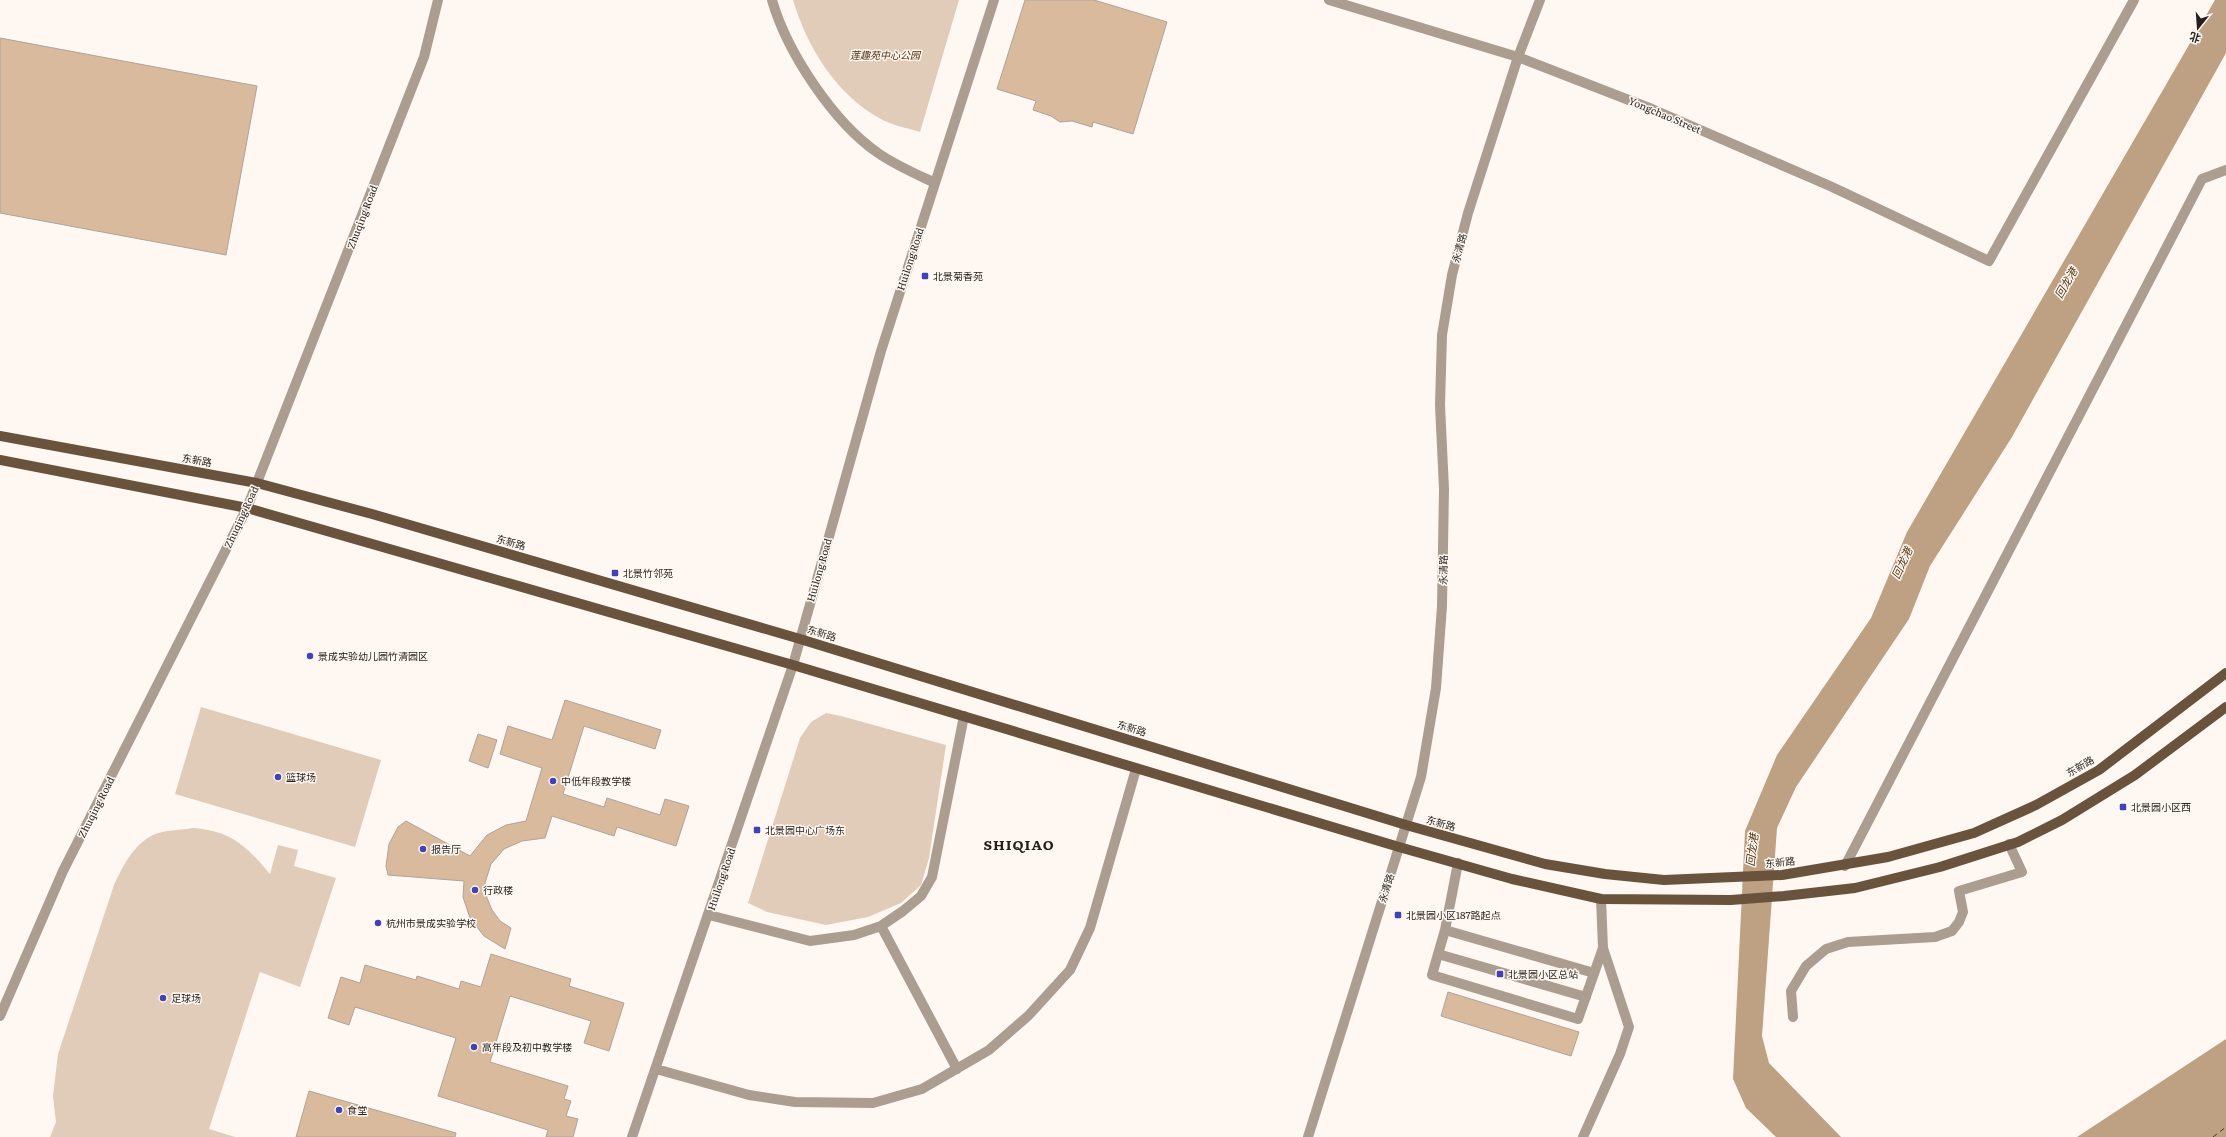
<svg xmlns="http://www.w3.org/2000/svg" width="2226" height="1137" font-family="Literata,'Noto Sans SC',serif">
<rect width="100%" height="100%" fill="#fff8f2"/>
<path fill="#e0ccb9" d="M793 0H959L920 132C907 128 891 125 879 118 836 94 807 47 793 0Z
M201 707 381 760 355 847 175 794Z
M826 713 841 716 946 745 929 858 921 885 901 903 868 917 826 925 767 912 748 903 800 738 811 722Z
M193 828C232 831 246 846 270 874L278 845 298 850 294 866 336 878 300 987 260 972 209 1129 235 1137H50L56 1122 53 1096 58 1054 114 885C123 866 133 845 153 835 164 830 181 830 193 828Z"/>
<path fill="#bea083" d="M2215 0H2226V53L2012 437 1930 566 1909 619 1796 787 1777 828 1762 1036 1769 1063 1841 1137H1776L1746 1108 1733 1079 1745 831 1777 755 1871 618 1907 532Z
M2226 1039V1137H2077Z"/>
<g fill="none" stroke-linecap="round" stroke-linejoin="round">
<path stroke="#52330f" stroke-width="1" stroke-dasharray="5 4" stroke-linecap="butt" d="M2213 1137 2226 1127"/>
</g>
<path fill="#d9ba9d" stroke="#aea39a" d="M1025 0H1094L1167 22 1133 134 1093 122 1092 127 1072 121 1060 122 1051 116 1033 110 1036 101 997 89Z
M0 38 257 86 226 255 0 213Z
M565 700 661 730 655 749 584 726 563 794 604 807 607 798 660 815 665 799 689 806 676 846 617 827 614 836 552 816 545 838 522 841 504 849 491 864 485 883 487 898 492 910 500 921 511 928 505 949 484 936 470 918 463 897 464 881 388 875 386 866 389 844 398 827 406 821 470 856 487 835 506 825 526 821 542 768 500 754 508 726 552 740Z
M478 734 497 740 488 768 469 761Z
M491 954 571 979 569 986 624 1003 609 1051 584 1043 591 1021 510 996 490 1062 568 1086 564 1099 571 1101 566 1116 578 1119 573 1137H546L548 1130 438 1096 456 1038 355 1007 349 1025 328 1018 341 977 360 983 365 965 416 980 417 976 459 989 461 981 481 987Z
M1448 992 1579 1032 1571 1056 1441 1016Z
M309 1091 456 1133 455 1137H296Z"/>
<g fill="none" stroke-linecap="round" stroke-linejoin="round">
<path stroke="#ab9e91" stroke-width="10" d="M772 0C787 52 833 122 878 153 895 165 916 174 935 183
M1329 0 1518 57 1652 109 1830 186 1989 261 2134 0
M1458 863 1445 930 1432 975 1578 1019 1603 948
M1845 866 2202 179 2226 170
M709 915 810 941 854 935 881 926 903 911 921 896 932 877 964 716
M881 926 957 1069
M1445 930 1594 973
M1438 954 1586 997
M0 1016 63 871 247 508 424 57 438 0
M1793 1017 1791 991 1806 966 1826 949 1848 942 1935 937 1952 931 1959 922 1963 912 1959 891 2022 872 2009 844
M656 1069 749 1095 795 1102 873 1103 922 1089 989 1050 1028 1016 1070 970 1090 928 1136 769
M632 1137 793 665 881 351 994 0
M1308 1137 1421 777 1436 688 1442 606 1444 489 1440 405 1442 335 1452 275 1468 213 1518 57 1540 0
M1583 1137 1620 1054 1629 1027 1603 948 1601 899"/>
<path stroke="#6a533d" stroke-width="10" d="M0 436 257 483 372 514 800 639 1406 825 1545 864 1605 874 1664 880 1782 875 1888 857 1974 833 2036 805 2099 770 2226 673
M0 460 247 508 793 665 1399 847 1512 879 1601 899 1731 900 1784 896 1855 888 1940 867 2018 842 2062 820 2135 775 2226 707"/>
</g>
<g fill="#4142b7" stroke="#fff8f2" stroke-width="1.5">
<rect x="921" y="272" width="8" height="8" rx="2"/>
<rect x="611" y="569" width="8" height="8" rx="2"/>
<circle cx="310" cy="656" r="4"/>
<circle cx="278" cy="777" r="4"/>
<circle cx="553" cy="781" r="4"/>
<rect x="2119" y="803" width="8" height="8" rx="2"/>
<rect x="753" y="826" width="8" height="8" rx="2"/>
<circle cx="423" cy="849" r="4"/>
<circle cx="475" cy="890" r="4"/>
<rect x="1394" y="911" width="8" height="8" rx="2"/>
<circle cx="378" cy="923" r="4"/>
<rect x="1496" y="970" width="8" height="8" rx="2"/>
<circle cx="163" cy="998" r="4"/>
<circle cx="474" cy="1047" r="4"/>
<circle cx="339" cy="1110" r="4"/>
</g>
<g text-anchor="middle" stroke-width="3" stroke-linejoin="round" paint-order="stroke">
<g font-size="10" font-style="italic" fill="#4c2d08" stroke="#fff8f2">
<text x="885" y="59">莲趣苑中心公园</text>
</g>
<g font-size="10" fill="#231f1b" stroke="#fff8f2">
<text transform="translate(1665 115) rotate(23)" y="4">Yongchao Street</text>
<text transform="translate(362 217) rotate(-69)" y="4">Zhuqing Road</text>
<text transform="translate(1459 248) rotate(-75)" y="4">永清路</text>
<text transform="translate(910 259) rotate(-72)" y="4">Huilong Road</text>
<text transform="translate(197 460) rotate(10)" y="4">东新路</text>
<text transform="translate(241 517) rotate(-65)" y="4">Zhuqing Road</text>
<text transform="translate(511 542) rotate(16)" y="4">东新路</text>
<text transform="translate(819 570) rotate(-74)" y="4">Huilong Road</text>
<text transform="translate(1443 570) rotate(-89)" y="4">永清路</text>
<text transform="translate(822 633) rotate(17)" y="4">东新路</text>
<text transform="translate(1132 728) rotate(17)" y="4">东新路</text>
<text transform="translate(2080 766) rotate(-30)" y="4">东新路</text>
<text transform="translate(96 807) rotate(-63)" y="4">Zhuqing Road</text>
<text transform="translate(1441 823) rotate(16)" y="4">东新路</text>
<text transform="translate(1780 862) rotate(-6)" y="4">东新路</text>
<text transform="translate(721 879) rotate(-71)" y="4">Huilong Road</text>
<text transform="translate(1386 888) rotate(-73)" y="4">永清路</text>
</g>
<g font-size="10" fill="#231f1b" stroke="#fff8f2" text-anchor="start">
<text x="933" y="280">北景菊香苑</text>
<text x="623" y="577">北景竹邻苑</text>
<text x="318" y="660">景成实验幼儿园竹清园区</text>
<text x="286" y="781">篮球场</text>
<text x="561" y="785">中低年段教学楼</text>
<text x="2131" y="811">北景园小区西</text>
<text x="765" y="834">北景园中心广场东</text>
<text x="431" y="853">报告厅</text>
<text x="483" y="894">行政楼</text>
<text x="1406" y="919">北景园小区187路起点</text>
<text x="386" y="927">杭州市景成实验学校</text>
<text x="1508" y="978">北景园小区总站</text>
<text x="171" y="1002">足球场</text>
<text x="482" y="1051">高年段及初中教学楼</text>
<text x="347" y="1114">食堂</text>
</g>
<g font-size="11" font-style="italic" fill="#52330f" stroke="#fff8f2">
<text transform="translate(2066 283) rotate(-60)" y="4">回龙港</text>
<text transform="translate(1902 563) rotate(-65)" y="4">回龙港</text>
<text transform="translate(1752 850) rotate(-83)" y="4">回龙港</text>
</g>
<g font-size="14" font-weight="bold" letter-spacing="1" fill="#231f1b" stroke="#fff8f2">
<text x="1019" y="850">SHIQIAO</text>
</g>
</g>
<g transform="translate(2198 28) rotate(197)" stroke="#fff8f2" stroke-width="3" paint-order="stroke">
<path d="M0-3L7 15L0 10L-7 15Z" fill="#231f1b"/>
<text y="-6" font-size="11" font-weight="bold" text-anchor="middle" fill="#231f1b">北</text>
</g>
</svg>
